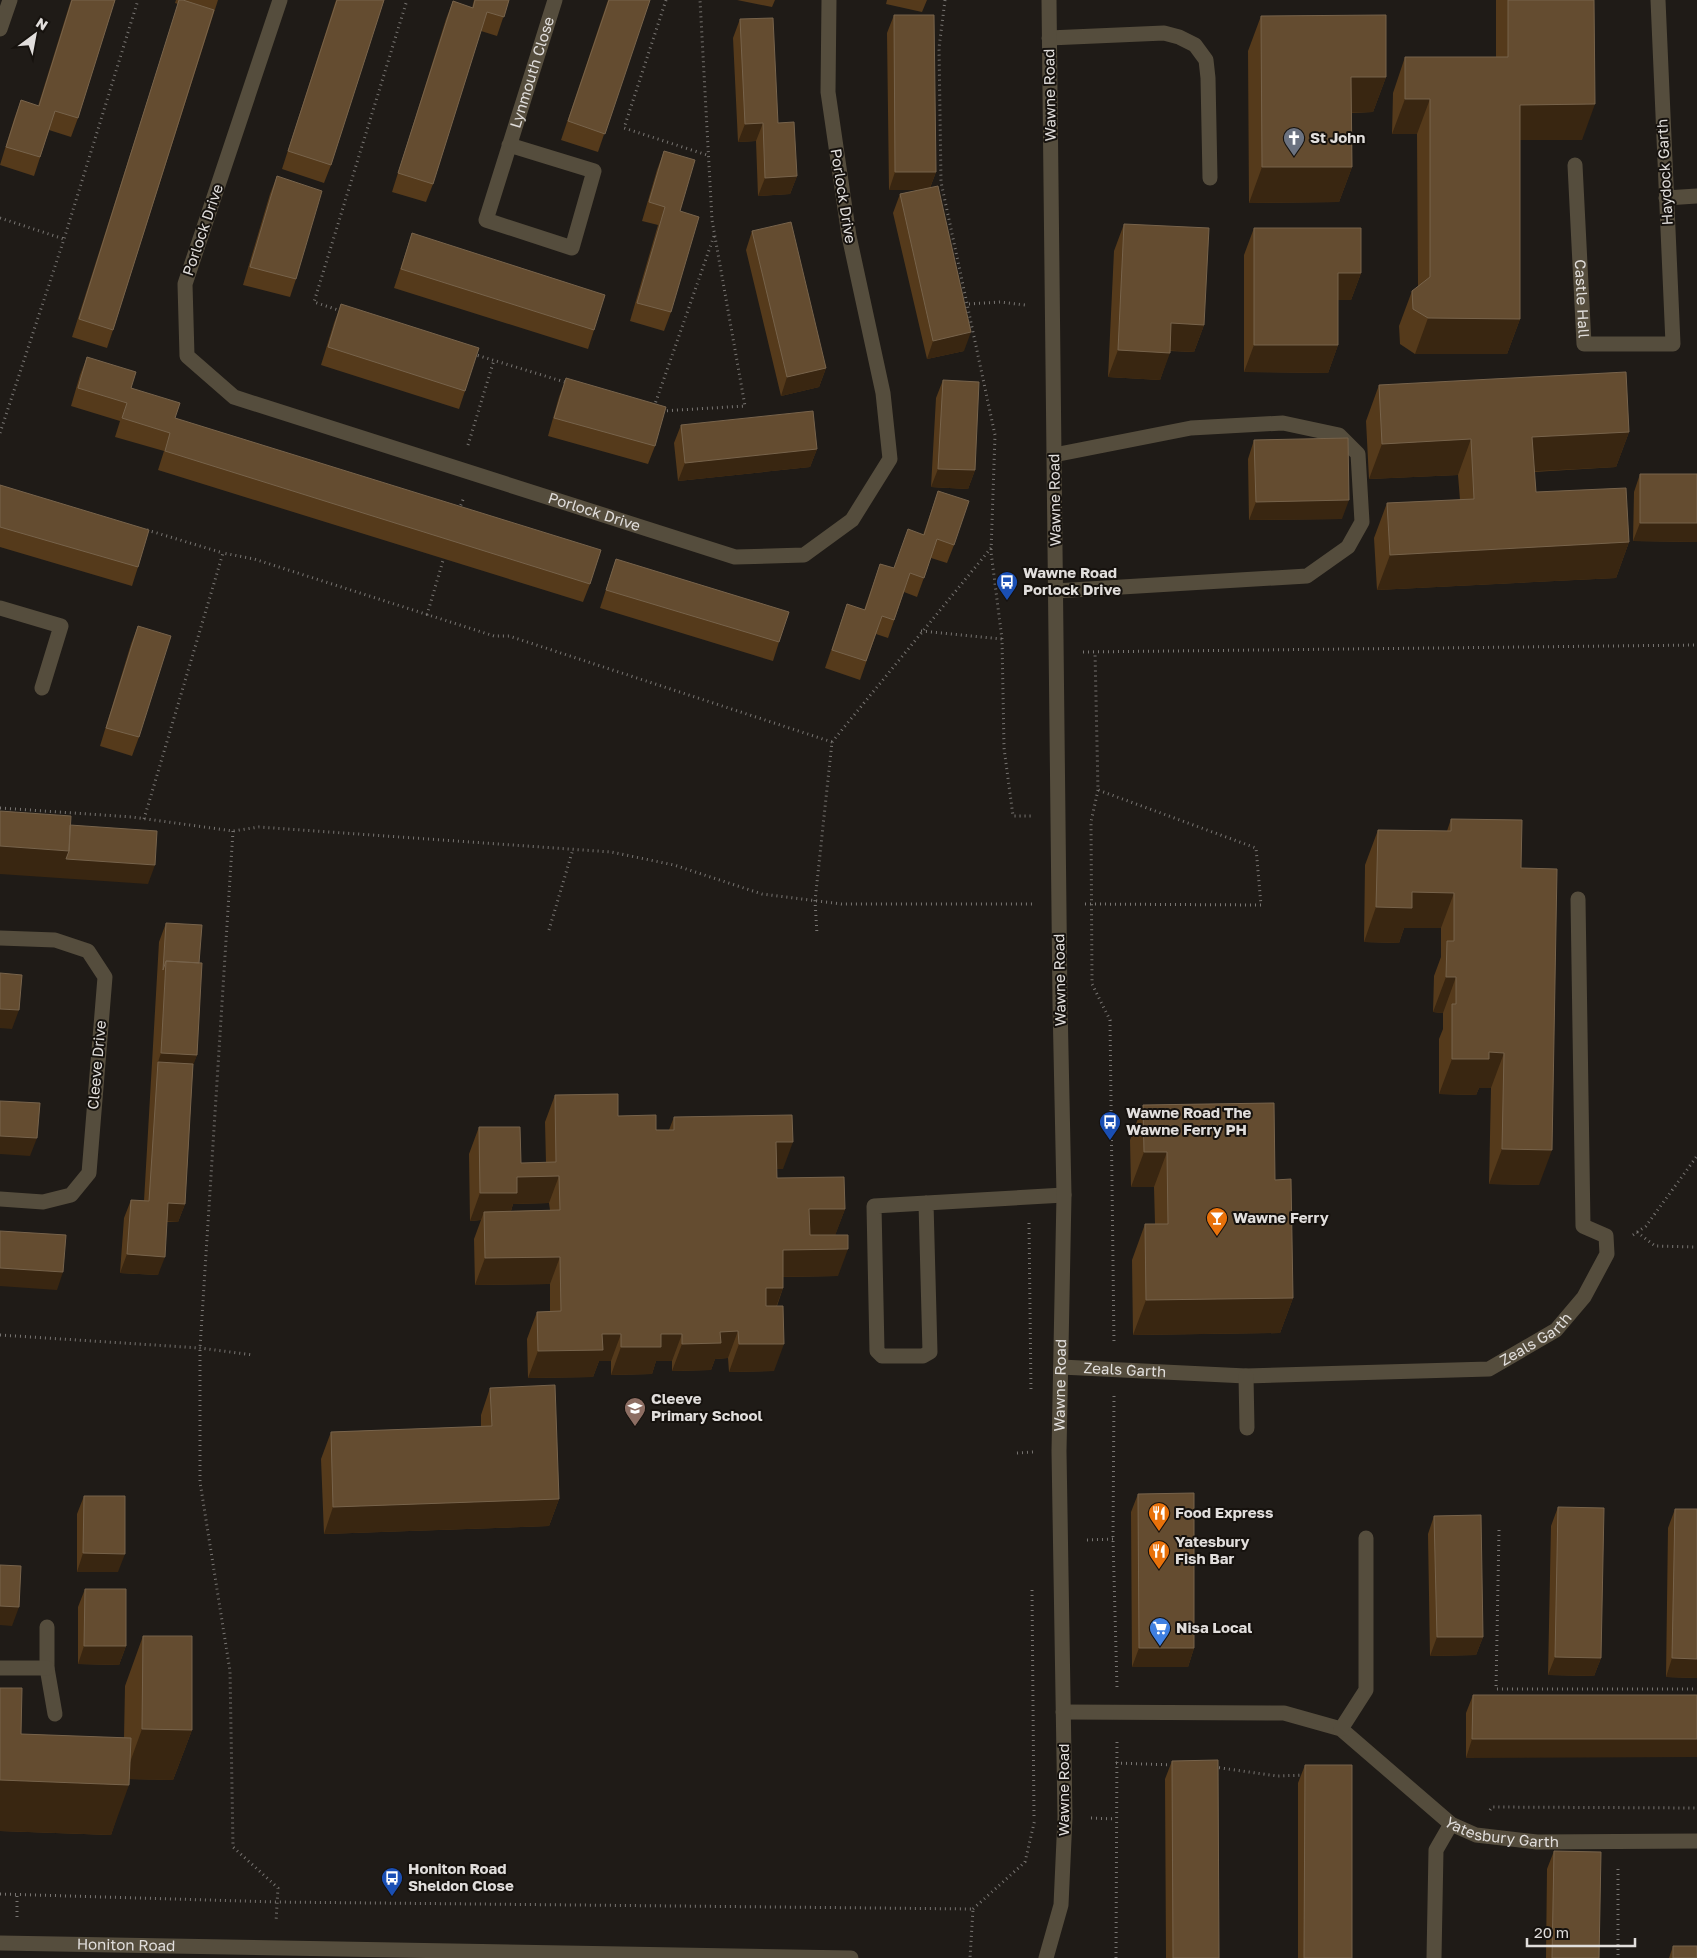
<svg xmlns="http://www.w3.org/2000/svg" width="1697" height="1958" font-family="'Golos Text',sans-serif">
<rect width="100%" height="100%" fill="#1f1b17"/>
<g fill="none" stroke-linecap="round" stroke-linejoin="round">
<path stroke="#787572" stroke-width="3" stroke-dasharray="1 4" stroke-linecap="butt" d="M666 0 624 128 707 155
M945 0 939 48 941 182 995 435 991 552 1002 639 1004 748 1013 816H1032
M0 218 64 239
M969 304 1000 302 1025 305
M341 311 314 302 407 0
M473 354 568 383
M654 407 714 236
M662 411 745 406 712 220 700 0
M0 433 64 239 138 0
M468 445 494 360
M459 510 464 497
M147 530 223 553
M427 615 444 557
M921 631 1002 639
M1083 652 1697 645
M832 742 991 548
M1098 790 1091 822 1092 984 1110 1020 1114 1344
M0 808 132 817 233 831 259 827 611 852 674 865 762 894 841 904H1034
M144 819 223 553 254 559 494 636H509L832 742 815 901 817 934
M233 831 200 1348V1482L230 1671 233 1847 278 1888 276 1922
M1085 904 1261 905 1256 848 1098 790 1095 652
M549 930 573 849
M1029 1223 1031 1391
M1637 1232 1655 1246 1697 1247
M1633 1235 1646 1226 1697 1156
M0 1335 200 1348 253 1355
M1114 1396 1113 1539 1117 1687
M1017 1453 1033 1452
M1499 1530 1496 1689H1697
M1087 1540 1113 1539
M1032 1590 1034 1819
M1116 1763 1173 1765
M1214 1767 1277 1776 1305 1775
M1490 1810 1492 1807 1697 1808
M1091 1818 1116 1819
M1618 1869V1958
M0 1894 277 1902 973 1909 970 1958
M973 1909 1025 1862 1035 1819
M17 1917V1895
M1116 1958 1117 1738"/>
<g stroke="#554d3d" stroke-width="15">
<path id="s1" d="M280 0 185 284 187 356 234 397 735 557 804 555 852 520 890 459 883 393 849 236 828 92 829 0"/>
<path d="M0 29 10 0"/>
<path d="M1049 38 1164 33 1179 37 1195 45 1206 60 1208 78 1210 178"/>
<path id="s2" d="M509 145 594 171 572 248 486 220 555 0"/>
<path id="s3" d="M1575 165 1584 344H1673L1658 0"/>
<path d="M1666 198 1697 196"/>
<path d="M1054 455 1191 428 1283 423 1339 435 1358 454 1362 522 1348 547 1307 576 1055 591"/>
<path d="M0 608 61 626 42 688"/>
<path d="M0 938 55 940 88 951 105 977 89 1173 71 1195 43 1202 0 1199"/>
<path d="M926 1203 930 1352 923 1356H882L877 1351 874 1206 1064 1195"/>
<path id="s4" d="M1061 1367 1246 1376 1489 1369 1556 1330 1584 1297 1607 1254 1606 1236 1583 1226 1578 899"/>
<path d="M1246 1376 1247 1428"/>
<path d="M47 1627V1668L55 1714"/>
<path d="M0 1668H47"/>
<path id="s5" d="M1063 1712 1284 1713 1341 1729 1451 1824 1476 1835 1537 1842 1697 1841"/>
<path d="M1341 1729 1366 1690V1538"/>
<path id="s6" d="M0 1943 851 1958"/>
<path id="s7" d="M1046 1958 1061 1905 1065 1817 1059 1451 1064 1195 1060 1003 1049 0"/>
<path d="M1434 1958 1436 1850 1451 1824"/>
</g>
</g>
<path fill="#553a1b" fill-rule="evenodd" d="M71 0H115L78 118 71 137 49 130 34 176 0 165 14 119 21 100 38 106Z
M176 0H218L113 330 107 348 72 337 178 4 175 3Z
M336 0H384L331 165 324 183 282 169Z
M474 0H509L497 36 481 31 433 184 426 202 392 192 446 19 453 1 472 8Z
M608 0H650L598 152 561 140Z
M737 0H775L772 7Z
M887 0H927L922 12 886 4Z
M1496 0H1594L1582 140H1520V319L1507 354H1415L1400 344 1399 326 1412 291 1418 287 1417 134H1392L1393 93 1405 57H1496Z
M894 15 936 172 930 188 964 351 927 359 893 213 900 194 920 190H889L887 33Z
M1261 16 1386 77 1373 112 1352 113V167L1339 202 1249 203 1248 51Z
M740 19 797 176 790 194 758 196 756 141 738 142 733 38Z
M664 151 680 211 671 312 664 331 630 321 658 225 642 221 657 170Z
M277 176 296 279 290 297 243 285 270 194Z
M1124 224 1204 325 1194 352 1170 351 1160 380 1108 377 1114 251Z
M1254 228 1361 273 1351 300H1338V345L1328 373 1244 372V255Z
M752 231 826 368 819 387 781 396 746 250Z
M412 233 594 330 588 349 394 288Z
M341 304 465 391 459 409 321 365 334 323Z
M87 357 175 418 590 584 583 602 158 470 164 451 115 437 120 421 71 406 80 375Z
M566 378 655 446 648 464 548 436 559 397Z
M943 380 975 470 968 489 931 487 936 398Z
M1379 385 1629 432 1616 467 1534 472 1536 492 1629 542 1616 578 1377 590 1374 538 1387 503 1460 500 1458 475 1369 479 1366 421Z
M681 425 817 449 810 467 678 481 674 443Z
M1254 440 1342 519 1249 520 1248 459Z
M1640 474H1697V542L1633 541 1634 492Z
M0 485 138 567 132 586 0 547Z
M938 491 954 545 947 563 931 558 917 597 904 592 888 638 876 634 860 680 825 668 847 604 864 610 880 564 894 568 923 535Z
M616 559 779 642 773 661 600 608Z
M138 626 139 737 132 756 100 746 131 644Z
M1451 819 1521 868 1539 1185 1489 1184 1491 1088H1479L1476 1095 1439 1094V1039L1443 1029V1013L1433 1012 1434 976 1441 957V928H1404L1399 943 1364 942 1365 865 1378 830 1447 831Z
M166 923 199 963 197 1055 193 1064 185 1204 178 1222H167L158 1275 120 1273 124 1218 131 1200 144 1201 159 942Z
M555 1095 618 1116 656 1130H669L674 1117 783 1169H777V1178L845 1209 835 1235 838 1276 783 1277V1288L777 1306 774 1371 729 1372 728 1358 715 1359 711 1370 672 1371V1361H656L652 1374 611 1375V1361H599L593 1377 528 1378 527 1339 537 1312H550V1284L475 1285 474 1239 481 1220 470 1221 469 1154 479 1127 521 1163H546L545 1122ZM549 1203 550 1210 511 1211 513 1204Z
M1143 1105 1275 1180 1293 1298 1280 1333 1133 1335 1132 1260 1145 1224H1155L1154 1187H1131L1130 1140Z
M490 1388 559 1499 549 1526 324 1534 321 1459 331 1432 481 1427V1415Z
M1138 1494 1194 1648 1188 1667H1132L1131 1512Z
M84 1496 118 1572H77V1514Z
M1558 1507 1601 1658 1594 1676 1548 1675 1551 1526Z
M1675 1509 1697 1678 1666 1677 1668 1528Z
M1434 1516 1483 1637 1476 1655 1430 1656 1428 1534Z
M85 1589 126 1646 119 1665 78 1664V1607Z
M143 1636 192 1730 173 1780 129 1779 111 1835 0 1831V1688L21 1734 124 1738 125 1686Z
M1473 1695H1697L1466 1758V1713Z
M1172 1761 1219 1958H1166L1165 1779Z
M1305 1765 1352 1958H1298V1783Z
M1554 1851 1599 1958H1546L1547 1869Z
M1673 1946 1697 1958H1669Z"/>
<path fill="#392611" d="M1351 77H1386L1373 112 1338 113Z
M1405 99H1430L1417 134H1392Z
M1595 104 1582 140H1507L1520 105Z
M763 123 756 141 738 142 745 124Z
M1262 167H1352L1339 202 1249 203Z
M895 172H936L929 190H889Z
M797 176 790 194 758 196 765 178Z
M1338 273H1361L1351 300H1328Z
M1428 318 1520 319 1507 354H1415Z
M1171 323 1204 325 1194 352 1161 350Z
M971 332 964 351 927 359 933 341Z
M1254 345H1338L1328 373 1244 372Z
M1118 350 1170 353 1160 380 1108 377Z
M826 368 819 387 781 396 787 377Z
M1629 432 1616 467 1519 472 1532 437Z
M1471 439 1458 475 1369 479 1382 444Z
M817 449 810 467 678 481 685 463Z
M938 469 975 470 968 489 931 487Z
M1349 500 1342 519 1249 520 1256 502Z
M1640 523H1697V542L1633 541Z
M1629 542 1616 578 1377 590 1390 555Z
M0 846 69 851 59 878 0 874Z
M66 859 155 865 148 884 59 878Z
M1412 892 1454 893 1441 928H1404L1399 943 1364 942 1376 907Z
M1446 977H1456L1443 1013 1433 1012Z
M0 1009 19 1010 12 1029 0 1028Z
M1489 1052 1504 1053 1491 1088H1479L1476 1095 1439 1094 1452 1059Z
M161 1053 197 1055 187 1082 158 1062Z
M0 1136 37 1138 30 1156 0 1154Z
M776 1142H793L783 1169H766Z
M1502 1149 1552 1150 1539 1185 1489 1184Z
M1144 1152H1167L1154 1187H1131Z
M559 1176 549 1203 513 1204 508 1220 484 1212 481 1220 470 1221 480 1193 517 1177Z
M168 1203 185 1204 178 1222 162 1221Z
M809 1209H845L835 1236H800Z
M848 1249 838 1276 773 1277 783 1250Z
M127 1254 165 1257 158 1275 120 1273Z
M560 1257 550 1284 475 1285 485 1258Z
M0 1268 63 1272 57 1290 0 1286Z
M766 1288H783L773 1315H756Z
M1293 1298 1280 1333 1133 1335 1146 1300Z
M738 1331 728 1358 715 1359 711 1370 672 1371 682 1344 720 1332Z
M602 1334H621L611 1361H599L593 1377 528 1378 538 1351Z
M661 1334H682L672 1361H656L652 1374 611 1375 621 1347Z
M739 1344H784L774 1371 729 1372Z
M559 1499 549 1526 324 1534 333 1507Z
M83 1553 125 1554 118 1572H77Z
M0 1606 19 1607 12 1626 0 1625Z
M1437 1637H1483L1476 1655 1430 1656Z
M84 1646H126L119 1665 78 1664Z
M1139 1648H1194L1188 1667H1132Z
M1555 1657 1601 1658 1594 1676 1548 1675Z
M1672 1658 1697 1659V1678L1666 1677Z
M142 1729 192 1730 173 1780 124 1779Z
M1472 1739H1697V1757L1466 1758Z
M0 1780 129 1785 111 1835 0 1831Z"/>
<path fill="#644c30" stroke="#77634b" d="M72 0H115L78 118 55 111 40 157 6 147 21 100 39 106Z
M179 0H183L214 10 113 330 79 319Z
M337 0H384L331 165 288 151Z
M475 0H509L504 17 487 12 433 184 398 173 453 1 473 8Z
M609 0H650L605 134 568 121Z
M1508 0H1594L1595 104 1520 105V319L1428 318 1413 309 1412 291 1430 277V99H1405V57H1508Z
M894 15H934L936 172H895Z
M1386 15V77H1351L1352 167H1262L1261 16Z
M773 18 778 123 794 122 797 176 765 178 763 123 745 124 740 19Z
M664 151 695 160 680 211 699 217 671 312 637 303 665 207 649 202Z
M277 176 322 191 296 279 250 267Z
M938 186 971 332 933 341 900 194Z
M791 222 826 368 787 377 752 231Z
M1124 224 1209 228 1204 325 1171 323 1170 353 1118 350Z
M1254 228H1361V273H1338V345H1254Z
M412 233 605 295 594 330 401 269Z
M341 304 479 348 465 391 328 347Z
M87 357 136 372 131 388 180 403 175 418 601 550 590 584 165 451 170 433 122 418 127 403 78 388Z
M1626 372 1629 432 1532 437 1536 492 1626 488 1629 542 1390 555 1387 503 1474 499 1471 439 1382 444 1379 385Z
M566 378 666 407 655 446 554 418Z
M943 380 979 382 975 470 938 469Z
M813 411 817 449 685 463 681 425Z
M1348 438 1349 500 1256 502 1254 440Z
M1640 474H1697V523H1640Z
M0 485 149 530 138 567 0 527Z
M938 491 969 501 954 545 937 539 924 578 910 573 894 620 882 616 866 661 832 650 847 604 865 610 880 564 894 568 908 529 924 535Z
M616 559 789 612 779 642 606 590Z
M138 626 171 636 139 737 106 728Z
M0 811 71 816 69 851 0 846Z
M1451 819 1522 820 1521 868 1557 869 1552 1150 1502 1149 1504 1053 1489 1052V1059H1452V1004H1456V977H1446L1447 941H1454V893L1412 892V908L1376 907 1378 830 1451 831Z
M70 825 157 831 155 865 66 859 69 851Z
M166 923 202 925 199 963 166 961 163 970Z
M166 961 202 963 197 1055 161 1053Z
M0 973 22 975 19 1010 0 1009Z
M158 1062 193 1064 185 1204 168 1203 165 1257 127 1254 131 1200 149 1201Z
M618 1094V1116L656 1115V1130H674V1117L792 1115 793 1142H776L777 1178 844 1177 845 1209H809L810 1235H848V1249L783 1250V1288H766V1306H783L784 1344H739L738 1331 720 1332 721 1343 682 1344V1334H661V1347H621V1334H602L603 1350 538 1351 537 1312 561 1311 560 1257 485 1258 484 1212 560 1210 559 1176 517 1177V1193H480L479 1127H520L521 1163 556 1162 555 1095Z
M0 1101 40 1103 37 1138 0 1136Z
M1274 1103 1275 1180 1291 1179 1293 1298 1146 1300 1145 1224H1168L1167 1152H1144L1143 1105Z
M0 1231 66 1235 63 1272 0 1268Z
M555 1385 559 1499 333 1507 331 1432 492 1426 490 1388Z
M1194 1493V1648H1139L1138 1494Z
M84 1496H125V1554L83 1553Z
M1558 1507 1604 1508 1601 1658 1555 1657Z
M1675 1509H1697V1659L1672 1658Z
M1481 1515 1483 1637H1437L1434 1516Z
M0 1565 21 1566 19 1607 0 1606Z
M85 1589H126V1646H84Z
M143 1636H192V1730L142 1729Z
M0 1688H22L21 1734 131 1738 129 1785 0 1780Z
M1473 1695H1697V1739H1472Z
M1218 1760 1219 1958H1173L1172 1761Z
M1305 1765H1352V1958H1304Z
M1554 1851 1601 1852 1599 1958H1552Z
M1673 1946H1697V1958H1673Z"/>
<defs>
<g id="church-pin" transform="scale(1.125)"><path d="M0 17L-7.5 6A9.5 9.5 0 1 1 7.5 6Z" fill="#6b7280" stroke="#16120e"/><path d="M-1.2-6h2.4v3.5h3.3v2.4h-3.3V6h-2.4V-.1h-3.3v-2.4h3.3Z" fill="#fff"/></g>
<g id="bus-pin" transform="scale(1.125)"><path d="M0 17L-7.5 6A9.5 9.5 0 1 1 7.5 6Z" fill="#1a4fb4" stroke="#16120e"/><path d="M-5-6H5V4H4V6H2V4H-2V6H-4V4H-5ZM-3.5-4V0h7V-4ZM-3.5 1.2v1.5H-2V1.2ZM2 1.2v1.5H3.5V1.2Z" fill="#fff"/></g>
<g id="bar-pin" transform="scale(1.125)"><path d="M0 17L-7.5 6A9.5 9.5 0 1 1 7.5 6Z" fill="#e8710a" stroke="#16120e"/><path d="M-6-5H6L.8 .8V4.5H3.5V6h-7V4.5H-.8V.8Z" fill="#fff"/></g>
<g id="school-pin" transform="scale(1.125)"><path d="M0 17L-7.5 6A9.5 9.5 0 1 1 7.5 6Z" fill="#8d6e63" stroke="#16120e"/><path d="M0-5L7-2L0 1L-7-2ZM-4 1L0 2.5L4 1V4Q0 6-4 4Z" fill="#fff"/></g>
<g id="restaurant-pin" transform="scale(1.125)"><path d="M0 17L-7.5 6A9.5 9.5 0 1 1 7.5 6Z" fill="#e8710a" stroke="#16120e"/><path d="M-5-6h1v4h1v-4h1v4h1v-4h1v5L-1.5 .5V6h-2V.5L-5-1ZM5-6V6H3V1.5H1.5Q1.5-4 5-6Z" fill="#fff"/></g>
<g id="supermarket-pin" transform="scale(1.125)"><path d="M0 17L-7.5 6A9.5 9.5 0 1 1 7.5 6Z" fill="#3f7fe0" stroke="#16120e"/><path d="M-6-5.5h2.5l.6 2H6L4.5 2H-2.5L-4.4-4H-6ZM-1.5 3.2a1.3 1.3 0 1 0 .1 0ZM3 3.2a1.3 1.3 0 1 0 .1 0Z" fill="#fff"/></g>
</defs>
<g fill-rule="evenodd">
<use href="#church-pin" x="1294" y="138"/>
<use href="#bus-pin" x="1007" y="582"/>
<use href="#bus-pin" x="1110" y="1122"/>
<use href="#bar-pin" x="1217" y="1218"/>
<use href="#school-pin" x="635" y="1408"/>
<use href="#restaurant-pin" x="1159" y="1513"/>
<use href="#restaurant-pin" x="1159" y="1551"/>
<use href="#supermarket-pin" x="1160" y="1628"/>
<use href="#bus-pin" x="392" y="1878"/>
</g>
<g text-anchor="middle" stroke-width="4" stroke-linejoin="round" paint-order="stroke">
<g font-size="15" fill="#e1dedc" stroke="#16120e">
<text dy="5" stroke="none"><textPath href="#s2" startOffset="414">Lynmouth Close</textPath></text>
<text transform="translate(1050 95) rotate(-91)" y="5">Wawne Road</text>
<text transform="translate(1665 172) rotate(-93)" y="5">Haydock Garth</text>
<text transform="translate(843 196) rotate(81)" y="5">Porlock Drive</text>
<text transform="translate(203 230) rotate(-71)" y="5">Porlock Drive</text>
<text dy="5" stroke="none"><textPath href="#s3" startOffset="134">Castle Hall</textPath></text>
<text transform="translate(1055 500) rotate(-91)" y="5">Wawne Road</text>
<text dy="5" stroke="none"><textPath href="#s1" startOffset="812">Porlock Drive</textPath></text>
<text transform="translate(1060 980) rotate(-91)" y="5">Wawne Road</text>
<text transform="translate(97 1065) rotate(-85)" y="5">Cleeve Drive</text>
<text dy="5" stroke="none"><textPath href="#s4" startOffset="484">Zeals Garth</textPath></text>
<text dy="5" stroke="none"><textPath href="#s4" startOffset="64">Zeals Garth</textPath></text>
<text dy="5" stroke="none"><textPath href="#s7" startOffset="575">Wawne Road</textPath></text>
<text transform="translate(1064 1790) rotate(-90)" y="5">Wawne Road</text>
<text dy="5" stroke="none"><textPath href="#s5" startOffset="478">Yatesbury Garth</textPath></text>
<text dy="5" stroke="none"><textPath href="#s6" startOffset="126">Honiton Road</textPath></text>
</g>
<g font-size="15" font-weight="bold" fill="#e1dedc" stroke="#16120e" text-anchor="start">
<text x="1310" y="143">St John</text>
<text x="1023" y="578">Wawne Road<tspan x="1023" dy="17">Porlock Drive</tspan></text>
<text x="1126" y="1118">Wawne Road The<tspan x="1126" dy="17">Wawne Ferry PH</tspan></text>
<text x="1233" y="1223">Wawne Ferry</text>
<text x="651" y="1404">Cleeve<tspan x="651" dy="17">Primary School</tspan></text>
<text x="1175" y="1518">Food Express</text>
<text x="1175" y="1547">Yatesbury<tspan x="1175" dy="17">Fish Bar</tspan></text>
<text x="1176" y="1633">Nisa Local</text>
<text x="408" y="1874">Honiton Road<tspan x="408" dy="17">Sheldon Close</tspan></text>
</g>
</g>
<g transform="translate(35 35) rotate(32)" stroke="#16120e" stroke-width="4" paint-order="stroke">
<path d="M0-4L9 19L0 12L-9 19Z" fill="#e1dedc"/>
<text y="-8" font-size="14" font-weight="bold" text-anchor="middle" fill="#e1dedc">N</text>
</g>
<path d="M1527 1938v8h108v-8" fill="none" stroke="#e1dedc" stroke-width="2.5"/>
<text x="1534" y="1938" font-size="15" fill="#e1dedc" stroke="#16120e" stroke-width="4" paint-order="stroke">20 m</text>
</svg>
